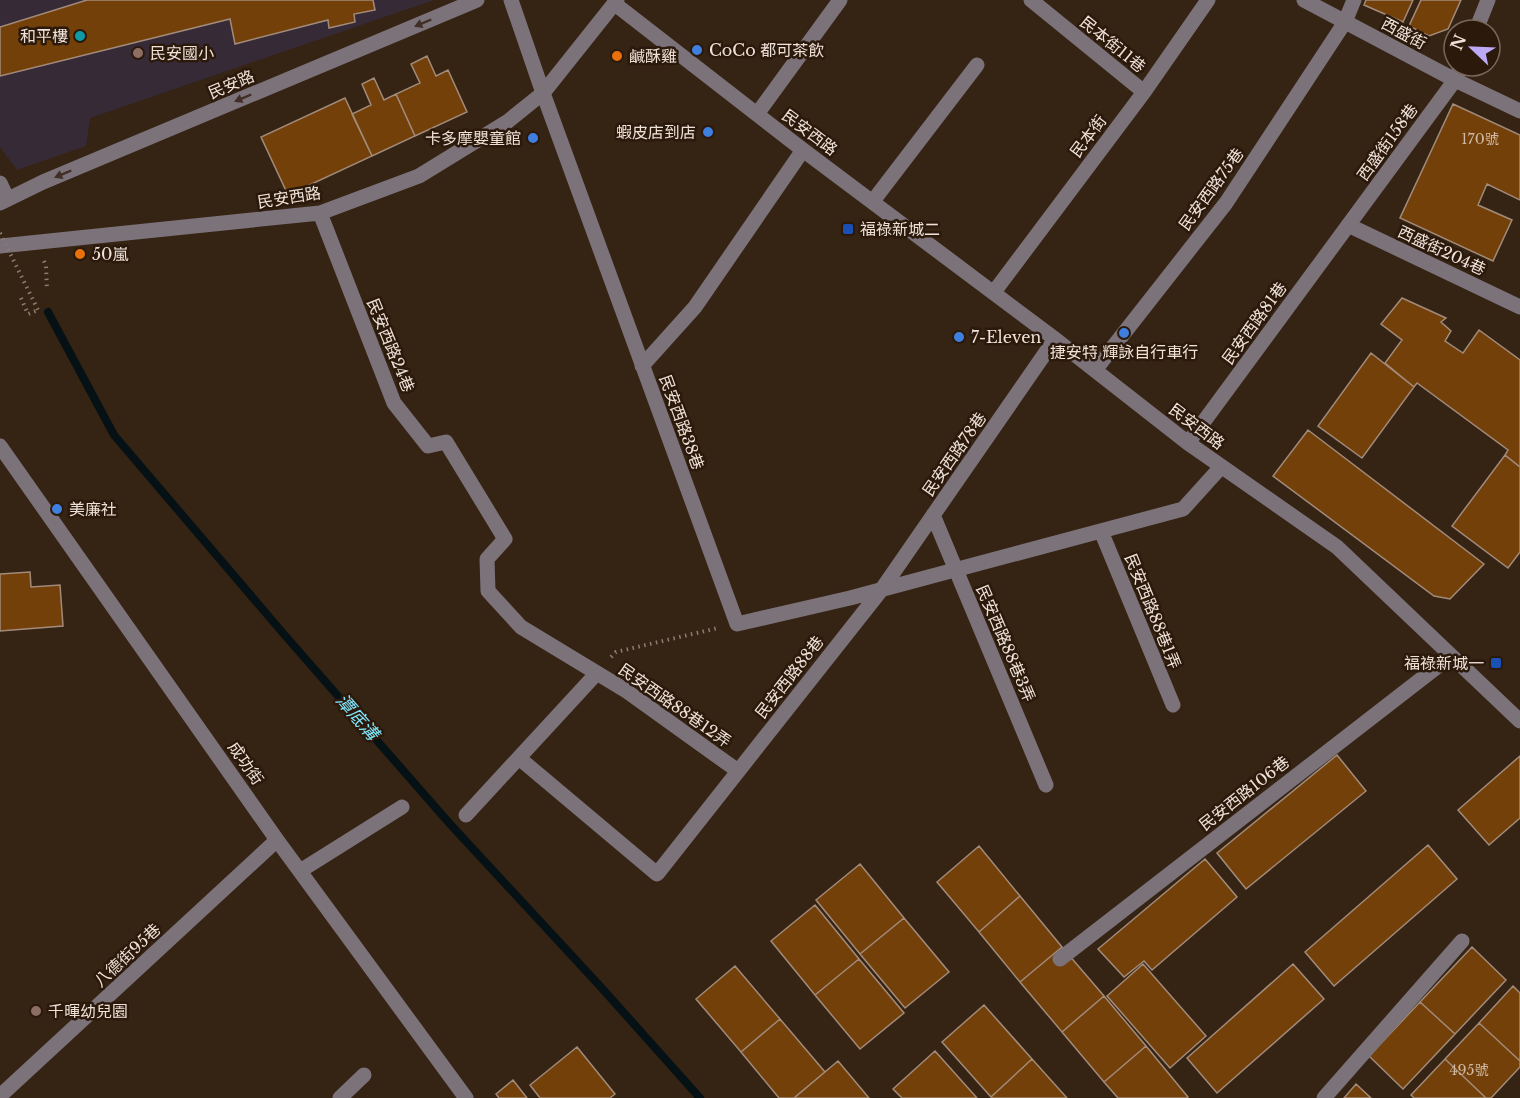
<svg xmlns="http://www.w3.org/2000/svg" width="1520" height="1098" font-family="'Libre Baskerville','Noto Sans TC',serif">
<rect width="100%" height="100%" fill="#352314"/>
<path fill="#372a37" d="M0 0H434L90 118 86 146 17 170 0 147Z"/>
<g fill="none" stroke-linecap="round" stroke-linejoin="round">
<path stroke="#051114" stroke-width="8" d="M48 312 114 435 282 632 450 824 599 985 700 1098"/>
</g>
<path fill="#73400a" stroke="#a28b7a" stroke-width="1.5" d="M87 0H373L375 10 354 14 355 22 329 28 328 20 235 44 230 19 0 76V27Z
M1366 0H1413L1403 22 1364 5Z
M1421 0H1461L1448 29 1429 36 1409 26Z
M427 56 436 76 448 70 467 112 415 136 396 94 420 83 411 64Z
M374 78 384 100 396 94 415 136 372 156 352 114 371 105 362 84Z
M345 98 372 156 288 195 261 137Z
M1453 104 1520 135V200L1487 184 1478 205 1512 220 1493 261 1400 218Z
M1402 298 1446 318 1441 322 1451 331 1445 341 1463 353 1479 330 1520 360V467L1505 455 1508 450 1417 383 1414 387 1385 363 1402 340 1381 324Z
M1371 353 1414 387 1362 458 1318 426Z
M1308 430 1484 564 1450 599 1434 596 1273 476Z
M1505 455 1520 467V552L1508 568 1452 526Z
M30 572 31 587 60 585 63 626 0 631V574Z
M1337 755 1366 791 1246 889 1217 853Z
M1520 756V818L1489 845 1458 810Z
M1428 845 1457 879 1334 986 1305 952Z
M979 846 1020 896 979 932 937 882Z
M1205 859 1237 897 1152 970 1144 961 1124 977 1098 949Z
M860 864 904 918 860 954 816 900Z
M1020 896 1062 947 1020 982 979 932Z
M815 905 859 959 815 995 771 941Z
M904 918 949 972 905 1008 860 954Z
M1062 947 1104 996 1062 1032 1020 982Z
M1472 947 1506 980 1455 1034 1420 1002Z
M859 959 904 1013 860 1049 815 995Z
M1143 964 1206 1036 1170 1068 1107 996Z
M1293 964 1324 999 1217 1093 1187 1058Z
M735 966 780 1019 741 1052 696 999Z
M1513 986 1520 993V1061L1479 1023Z
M1104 996 1146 1046 1104 1082 1062 1032Z
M1420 1002 1455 1034 1403 1089 1369 1056Z
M984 1005 1032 1059 991 1097 942 1042Z
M780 1019 825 1072 794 1098H779L741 1052Z
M1479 1023 1520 1061V1067L1491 1098H1486L1445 1059Z
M1146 1046 1188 1097 1186 1098H1118L1104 1082Z
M577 1047 615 1094 610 1098H540L530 1085Z
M935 1051 977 1098H902L893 1089Z
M1032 1059 1067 1098H992L991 1097Z
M1445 1059 1486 1098H1414L1411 1095Z
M838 1061 869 1098H796L795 1097Z
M513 1080 527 1098H499L496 1094Z
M1356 1084 1371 1098H1344Z"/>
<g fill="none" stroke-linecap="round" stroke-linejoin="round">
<path stroke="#8c7d70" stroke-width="4" stroke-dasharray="1.5 4.5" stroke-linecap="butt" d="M44 261 46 266 47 290
M21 298 28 314 38 310
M611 657 616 652 718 628"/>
<path stroke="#7b727a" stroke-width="15" d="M511 0 543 93 737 624 850 598 1183 509 1221 467
M1031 0 1144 92
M1304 0 1455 80 1520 111
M615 4 803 150 1055 339 1188 443 1337 547 1520 721
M1476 30 1488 0
M757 114 840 0
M0 183 7 198
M873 201 977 65
M0 203 43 182 477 0
M320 213 394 403 428 446 446 442 505 539 487 559 488 591 521 627 625 690 738 771
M1348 225 1520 307
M0 246 320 213 419 176 507 122 543 93 617 0
M994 292 1144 92 1208 0
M642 366 695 307 803 150
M1095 370 1226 203 1345 22 1354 0
M1188 443 1455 80 1461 66
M0 446 277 840 466 1098
M933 515 1046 785
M1101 531 1173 705
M519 758 657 874 882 589 1055 339
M466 815 597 673
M300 871 402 807
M1060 959 1451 656
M0 1096 277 840
M340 1098 364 1075
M1324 1098 1462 941"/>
<path stroke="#8c7d70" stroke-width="4" stroke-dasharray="1.5 4.5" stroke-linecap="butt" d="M0 233 38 310"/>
</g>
<defs><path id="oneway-solid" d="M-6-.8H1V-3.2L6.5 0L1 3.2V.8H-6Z" transform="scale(1.5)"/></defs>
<g fill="#3f2f27">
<use href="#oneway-solid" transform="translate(423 23) rotate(157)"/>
<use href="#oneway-solid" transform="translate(243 98) rotate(157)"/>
<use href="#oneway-solid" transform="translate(63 174) rotate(157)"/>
</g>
<circle fill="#0f9aa8" stroke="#2b190b" stroke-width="2" cx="80" cy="36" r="6"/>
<g fill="#3f7fe0" stroke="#2b190b" stroke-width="2">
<circle cx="697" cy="50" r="6"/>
<circle cx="708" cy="132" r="6"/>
<circle cx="533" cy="138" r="6"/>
<circle cx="1124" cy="333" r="6"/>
<circle cx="959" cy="337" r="6"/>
<circle cx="57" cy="509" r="6"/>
</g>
<g fill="#8d6e63" stroke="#2b190b" stroke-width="2">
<circle cx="138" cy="53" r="6"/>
<circle cx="36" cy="1011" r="6"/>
</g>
<g fill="#e8710a" stroke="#2b190b" stroke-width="2">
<circle cx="617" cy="56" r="6"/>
<circle cx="80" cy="254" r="6"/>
</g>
<g fill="#1a4fb4" stroke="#2b190b" stroke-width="2">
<rect x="842" y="223" width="12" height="12" rx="3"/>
<rect x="1490" y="657" width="12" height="12" rx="3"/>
</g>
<g text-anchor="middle" stroke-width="5" stroke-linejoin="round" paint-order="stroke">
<g font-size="14" fill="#cfb9a4">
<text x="1480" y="144">170號</text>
<text x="1469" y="1075">495號</text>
</g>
<g font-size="16" fill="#eee1d8" stroke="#2b190b">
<text transform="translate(1404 33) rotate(28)" y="6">西盛街</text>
<text transform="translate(1113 44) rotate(39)" y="6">民本街11巷</text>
<text transform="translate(231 84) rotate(-23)" y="6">民安路</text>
<text transform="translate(810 132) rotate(37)" y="6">民安西路</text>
<text transform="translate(1088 136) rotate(-53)" y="6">民本街</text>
<text transform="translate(1387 142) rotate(-54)" y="6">西盛街158巷</text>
<text transform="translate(1211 189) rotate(-54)" y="6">民安西路75巷</text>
<text transform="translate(289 197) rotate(-9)" y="6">民安西路</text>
<text transform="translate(1442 250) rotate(25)" y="6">西盛街204巷</text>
<text transform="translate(1254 323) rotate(-54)" y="6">民安西路81巷</text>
<text transform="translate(391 345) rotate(68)" y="6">民安西路24巷</text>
<text transform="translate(682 422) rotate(70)" y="6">民安西路38巷</text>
<text transform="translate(1197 426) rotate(37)" y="6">民安西路</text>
<text transform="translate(954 454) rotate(-55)" y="6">民安西路78巷</text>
<text transform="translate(1153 611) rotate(68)" y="6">民安西路88巷1弄</text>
<text transform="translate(1006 643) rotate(67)" y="6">民安西路88巷3弄</text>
<text transform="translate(789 677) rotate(-52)" y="6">民安西路88巷</text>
<text transform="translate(675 705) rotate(35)" y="6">民安西路88巷12弄</text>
<text transform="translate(246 763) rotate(55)" y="6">成功街</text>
<text transform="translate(1244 793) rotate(-38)" y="6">民安西路106巷</text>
<text transform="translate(127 955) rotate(-43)" y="6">八德街95巷</text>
</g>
<g font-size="16" fill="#eee1d8" stroke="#2b190b" text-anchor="start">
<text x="68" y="42" text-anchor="end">和平樓</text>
<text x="709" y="56">CoCo 都可茶飲</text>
<text x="150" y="59">民安國小</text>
<text x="629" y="62">鹹酥雞</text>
<text x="696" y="138" text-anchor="end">蝦皮店到店</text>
<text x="521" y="144" text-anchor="end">卡多摩嬰童館</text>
<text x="860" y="235">福祿新城二</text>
<text x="92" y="260">50嵐</text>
<text x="971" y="343">7-Eleven</text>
<text x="1124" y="358" text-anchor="middle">捷安特 輝詠自行車行</text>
<text x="69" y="515">美廉社</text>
<text x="1484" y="669" text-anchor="end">福祿新城一</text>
<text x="48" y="1017">千暉幼兒園</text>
</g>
<g font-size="18" font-style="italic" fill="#80e6fb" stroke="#2b190b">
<text transform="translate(357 717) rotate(49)" y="6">潭底溝</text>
</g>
</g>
<g transform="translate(1472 48) rotate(293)"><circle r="28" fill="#2b190b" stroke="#79695d" stroke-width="1.5"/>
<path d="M0-4.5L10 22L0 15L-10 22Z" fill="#bcaaf6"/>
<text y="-9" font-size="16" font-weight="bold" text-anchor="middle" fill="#eee1d8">N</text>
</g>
</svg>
